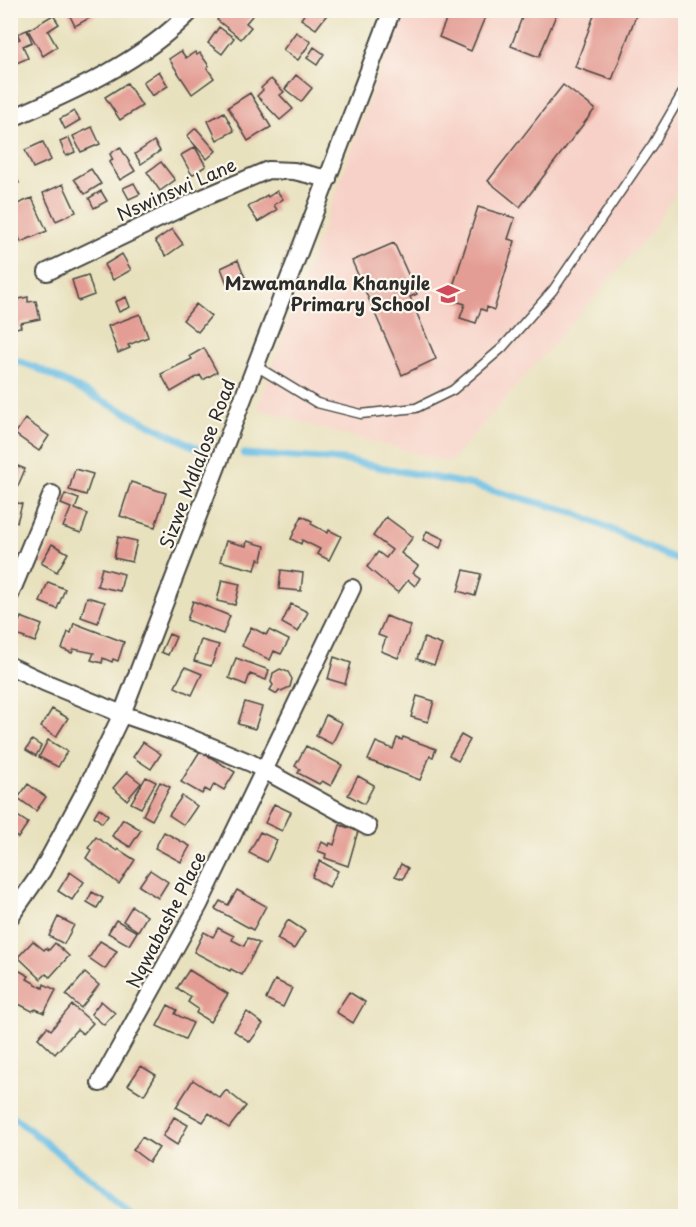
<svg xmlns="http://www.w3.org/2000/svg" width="696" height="1227" font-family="'Playpen Sans',sans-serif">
<rect width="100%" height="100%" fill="#fbf7ec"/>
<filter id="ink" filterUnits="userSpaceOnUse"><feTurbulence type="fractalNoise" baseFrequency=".0167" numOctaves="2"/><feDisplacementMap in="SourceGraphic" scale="12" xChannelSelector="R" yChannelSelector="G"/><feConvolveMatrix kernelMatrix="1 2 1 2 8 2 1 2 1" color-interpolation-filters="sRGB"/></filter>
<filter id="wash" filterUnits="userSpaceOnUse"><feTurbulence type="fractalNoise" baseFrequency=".008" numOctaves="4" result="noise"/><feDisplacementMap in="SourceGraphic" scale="24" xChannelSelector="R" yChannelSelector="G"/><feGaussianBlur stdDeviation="1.35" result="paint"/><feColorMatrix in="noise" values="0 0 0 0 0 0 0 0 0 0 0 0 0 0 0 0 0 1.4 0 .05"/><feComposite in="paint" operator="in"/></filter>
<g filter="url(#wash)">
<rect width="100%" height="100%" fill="#e8e1be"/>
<path fill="#f7d1c7" d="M402 11H685V177L651 232 450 462 331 431 257 408Z"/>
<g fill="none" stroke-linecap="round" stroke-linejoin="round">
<path stroke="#68bde4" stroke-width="7" d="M10 358 37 368 205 452
M244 454 343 460 472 485 573 512 686 564
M10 1114 136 1216"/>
</g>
<g id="blocks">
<path fill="#e49d94" d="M67 10H92L95 15 75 26Z
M225 10 233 12 235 10H257L246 23 251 27 241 39 217 20Z
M307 10H327L329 12 316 29 301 19Z
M450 10H488L471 51 439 37Z
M525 10H558L539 57 511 46Z
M596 10H638L612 80 575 67Z
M53 15 59 24 48 31 57 47 43 56 28 30Z
M219 27 234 38 222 54 208 43Z
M27 30 32 42 23 46 28 58 12 65 10 43 20 39 17 34Z
M296 32 311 42 298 60 283 50Z
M314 47 324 54 317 65 307 58Z
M181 51 186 58 195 52 197 55 200 53 209 66 207 68 214 78 192 94 169 59Z
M159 71 168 86 152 96 143 82Z
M296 75 312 88 301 102 285 89Z
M271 79 284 92 280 95 293 109 280 120 257 96 263 90 261 88Z
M127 83 142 106 120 120 105 97Z
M563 85 595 109 520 207 488 181Z
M250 93 271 127 248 141 228 107Z
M74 111 80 120 65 129 60 119Z
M224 112 234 131 217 140 208 121Z
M92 127 100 144 81 152 73 136Z
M196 128 216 151 207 159 187 136Z
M69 138 75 152 66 156 60 142Z
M154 141 160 151 141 164 135 154Z
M43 142 51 160 33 168 25 150Z
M120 147 135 171 120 180 109 162 113 160 110 154Z
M195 147 206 166 192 175 181 155Z
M161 162 175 180 160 191 147 172Z
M10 166 19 183 10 187Z
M91 169 101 184 85 194 74 179Z
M134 183 140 194 129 199 123 188Z
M63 184 76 212 56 221 43 193Z
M101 191 107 201 94 208 89 198Z
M277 191 283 199 274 205 277 210 258 222 248 207 267 195 268 197Z
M32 198 47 231 21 242 10 219V207Z
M478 207 515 218 508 239 515 241 494 310 487 307 486 311 481 309 476 323 460 318 465 304 449 299Z
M172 229 183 244 166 256 155 241Z
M394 243 417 294 410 297 436 359 402 375 352 261Z
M122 254 131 270 113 280 104 265Z
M238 260 245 277 227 284 221 268Z
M88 275 94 295 78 301 72 280Z
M28 297V302L36 301 40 319 20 323 21 327 10 329V301Z
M126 297 130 307 119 312 115 302Z
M196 304 211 316 198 332 183 320Z
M140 314 148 337 128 345 130 348 118 353 108 326Z
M204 348 217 372 203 380 200 375 171 392 161 374 192 359 190 356Z
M25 419 49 436 39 451 15 434Z
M10 463 25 469 18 486 10 483Z
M75 469 93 474 86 495 69 490Z
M131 482 166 493 155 527 120 516Z
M65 494 79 499 75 509 88 514 81 533 63 527 71 508 61 504Z
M10 501 22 504 17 522 10 520Z
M302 516 312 521 311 524 328 533 329 530 341 536 329 560 317 554 320 549 302 540 301 544 291 539Z
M386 517 413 537 401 553 418 566 413 573 420 578 415 586 408 580 398 593 367 567 378 552 386 558 392 550 373 536Z
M427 531 444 539 440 548 423 540Z
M118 537 137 541 132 562 114 558Z
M226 541 246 546 247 541 265 546 262 560 258 559 255 570 220 561Z
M52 544 68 553 57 572 41 563Z
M102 568 124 574 120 591 97 586Z
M281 570 303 573 301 591 279 589Z
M464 570 481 574 475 596 458 591Z
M222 580 240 584 235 605 217 601Z
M48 582 65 589 57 609 40 602Z
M87 597 105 602 98 623 81 617Z
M193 601 230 616 223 634 187 620Z
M291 604 308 612 298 632 282 623Z
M386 616 411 626 398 658 381 651 386 638 378 635Z
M21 617 42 625 35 642 14 634Z
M74 623 124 642 118 661 113 659 112 662 103 658 102 663 91 660 94 653 74 649 72 653 62 649 68 632 71 633Z
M251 627 266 635 269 630 289 640 281 654 274 651 270 660 242 646Z
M169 634 176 637 168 655 161 652Z
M424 638 442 645 434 665 417 659Z
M201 640 219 645 211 666 194 661Z
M334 657 351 663 345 684 328 679Z
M236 658 269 670 266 680 250 674 246 685 229 678Z
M185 667 202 674 192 695 175 687Z
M280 669 288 672 292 679 290 687 281 691 279 690 277 694 270 690 273 685 271 682 273 673Z
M417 696 434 701 428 722 411 717Z
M245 702 262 707 255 729 238 724Z
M52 709 68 718 56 737 41 727Z
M326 715 342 723 332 744 316 736Z
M461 735 470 740 458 761 449 755Z
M403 737 436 749 433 757 430 756 420 780 368 760 376 742 393 749 397 738 402 740Z
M32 740 41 746 36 756 26 750Z
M48 740 67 751 58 767 39 757Z
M143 742 161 754 151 769 133 757Z
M306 746 342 765 331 786 322 781 319 784 298 773 300 769 295 766Z
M200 751 235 772 224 790 214 784 210 792 205 789 202 794 181 782Z
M127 772 141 783 127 800 113 788Z
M358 776 374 785 364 804 348 795Z
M146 777 156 782 141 808 131 803Z
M160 782 170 787 152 820 143 815Z
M28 784 46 797 36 811 18 798Z
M182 796 197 806 184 825 169 815Z
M274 804 291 812 282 831 265 823Z
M99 808 108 815 102 823 94 816Z
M10 811 28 823 18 838 10 833Z
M123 819 141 830 130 847 112 836Z
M340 825 358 831 348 866 325 858 326 854 318 851 322 842 329 846 330 843 334 845Z
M164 832 190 846 181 862 155 848Z
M260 832 277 840 267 862 249 853Z
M96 837 117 851 118 849 135 860 119 884 86 858 91 850 88 848Z
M320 861 338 871 329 887 312 877Z
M401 864 408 868 403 879 395 876Z
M150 870 168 882 158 898 139 886Z
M70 872 84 882 72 900 58 891Z
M237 890 266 906 253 930 215 909 220 901 228 905Z
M92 892 103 898 97 908 87 902Z
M132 906 147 916 138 931 123 921Z
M58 917 74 925 64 944 49 936Z
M116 920 137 932 129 945 108 933Z
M288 920 305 931 294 949 277 939Z
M218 928 234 936 232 940 244 946 248 938 259 943 242 975 231 969 230 971 194 952 204 932 213 937Z
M33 941 44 950 46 948 49 950 55 943 69 956 50 977 46 974 41 979 18 957Z
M100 941 117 951 105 969 89 958Z
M18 970 29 976 27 979 43 988 44 984 56 990 44 1013 36 1009 32 1011 13 1001 14 997 10 995V984Z
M189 970 228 994 210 1022 196 1013 198 1009 188 1002 191 997 177 988Z
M85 973 99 985 81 1008 66 995Z
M275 980 292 988 283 1007 266 999Z
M349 992 365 1002 353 1023 336 1012Z
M101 1001 115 1013 104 1025 91 1014Z
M72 1005 93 1023 83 1034 77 1029 55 1054 38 1038 47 1027 51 1030Z
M168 1005 177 1010 175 1014 193 1023 185 1039 157 1026Z
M247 1012 263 1024 250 1042 234 1031Z
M141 1066 156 1075 144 1095 128 1085Z
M193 1080 220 1098 226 1090 246 1106 229 1128 209 1113 203 1122 176 1107Z
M174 1117 188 1125 177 1145 163 1136Z
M142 1137 159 1148 149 1162 133 1150Z"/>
</g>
</g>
<g filter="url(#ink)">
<use href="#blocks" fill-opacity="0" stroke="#474641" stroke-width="1.5"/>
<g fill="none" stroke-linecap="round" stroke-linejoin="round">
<g stroke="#474641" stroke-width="11">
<path id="service" d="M256 366 317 403 361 414 416 408 453 390 502 348 553 290 653 144 686 87"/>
</g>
<g stroke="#474641" stroke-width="20">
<path id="minor" d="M10 119C75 91 143 61 192 10
M47 272 200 199 268 170 294 171 328 179
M10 595 52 494
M10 666 44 682 122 714 183 735 251 763 368 827
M10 917 42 871 86 789 122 714 392 10
M100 1083 199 905 352 588"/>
</g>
<use href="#service" stroke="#fff" stroke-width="8"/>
<use href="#minor" stroke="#fff" stroke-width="16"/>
</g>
</g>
<defs>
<g id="school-bare" transform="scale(1.8)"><path d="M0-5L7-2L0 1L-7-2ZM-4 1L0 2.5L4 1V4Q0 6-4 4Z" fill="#d1495b" stroke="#fbf7ec" stroke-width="2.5" paint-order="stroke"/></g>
</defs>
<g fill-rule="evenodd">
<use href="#school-bare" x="448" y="294"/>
</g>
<g text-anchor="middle" stroke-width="4.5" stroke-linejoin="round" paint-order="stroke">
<g font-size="18" fill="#2b2b2b" stroke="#fbf7ec">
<text transform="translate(177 190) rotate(-24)" y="6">Nswinswi Lane</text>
<text transform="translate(198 464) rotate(-69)" y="6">Sizwe Mdlalose Road</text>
<text transform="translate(167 920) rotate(-63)" y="6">Nqwabashe Place</text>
</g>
<g font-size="18" font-weight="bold" fill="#2b2b2b" stroke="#fbf7ec" text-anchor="end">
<text x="430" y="290">Mzwamandla Khanyile<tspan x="430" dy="21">Primary School</tspan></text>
</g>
</g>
<rect width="696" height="1227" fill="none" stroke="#fbf7ec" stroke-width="36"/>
</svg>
